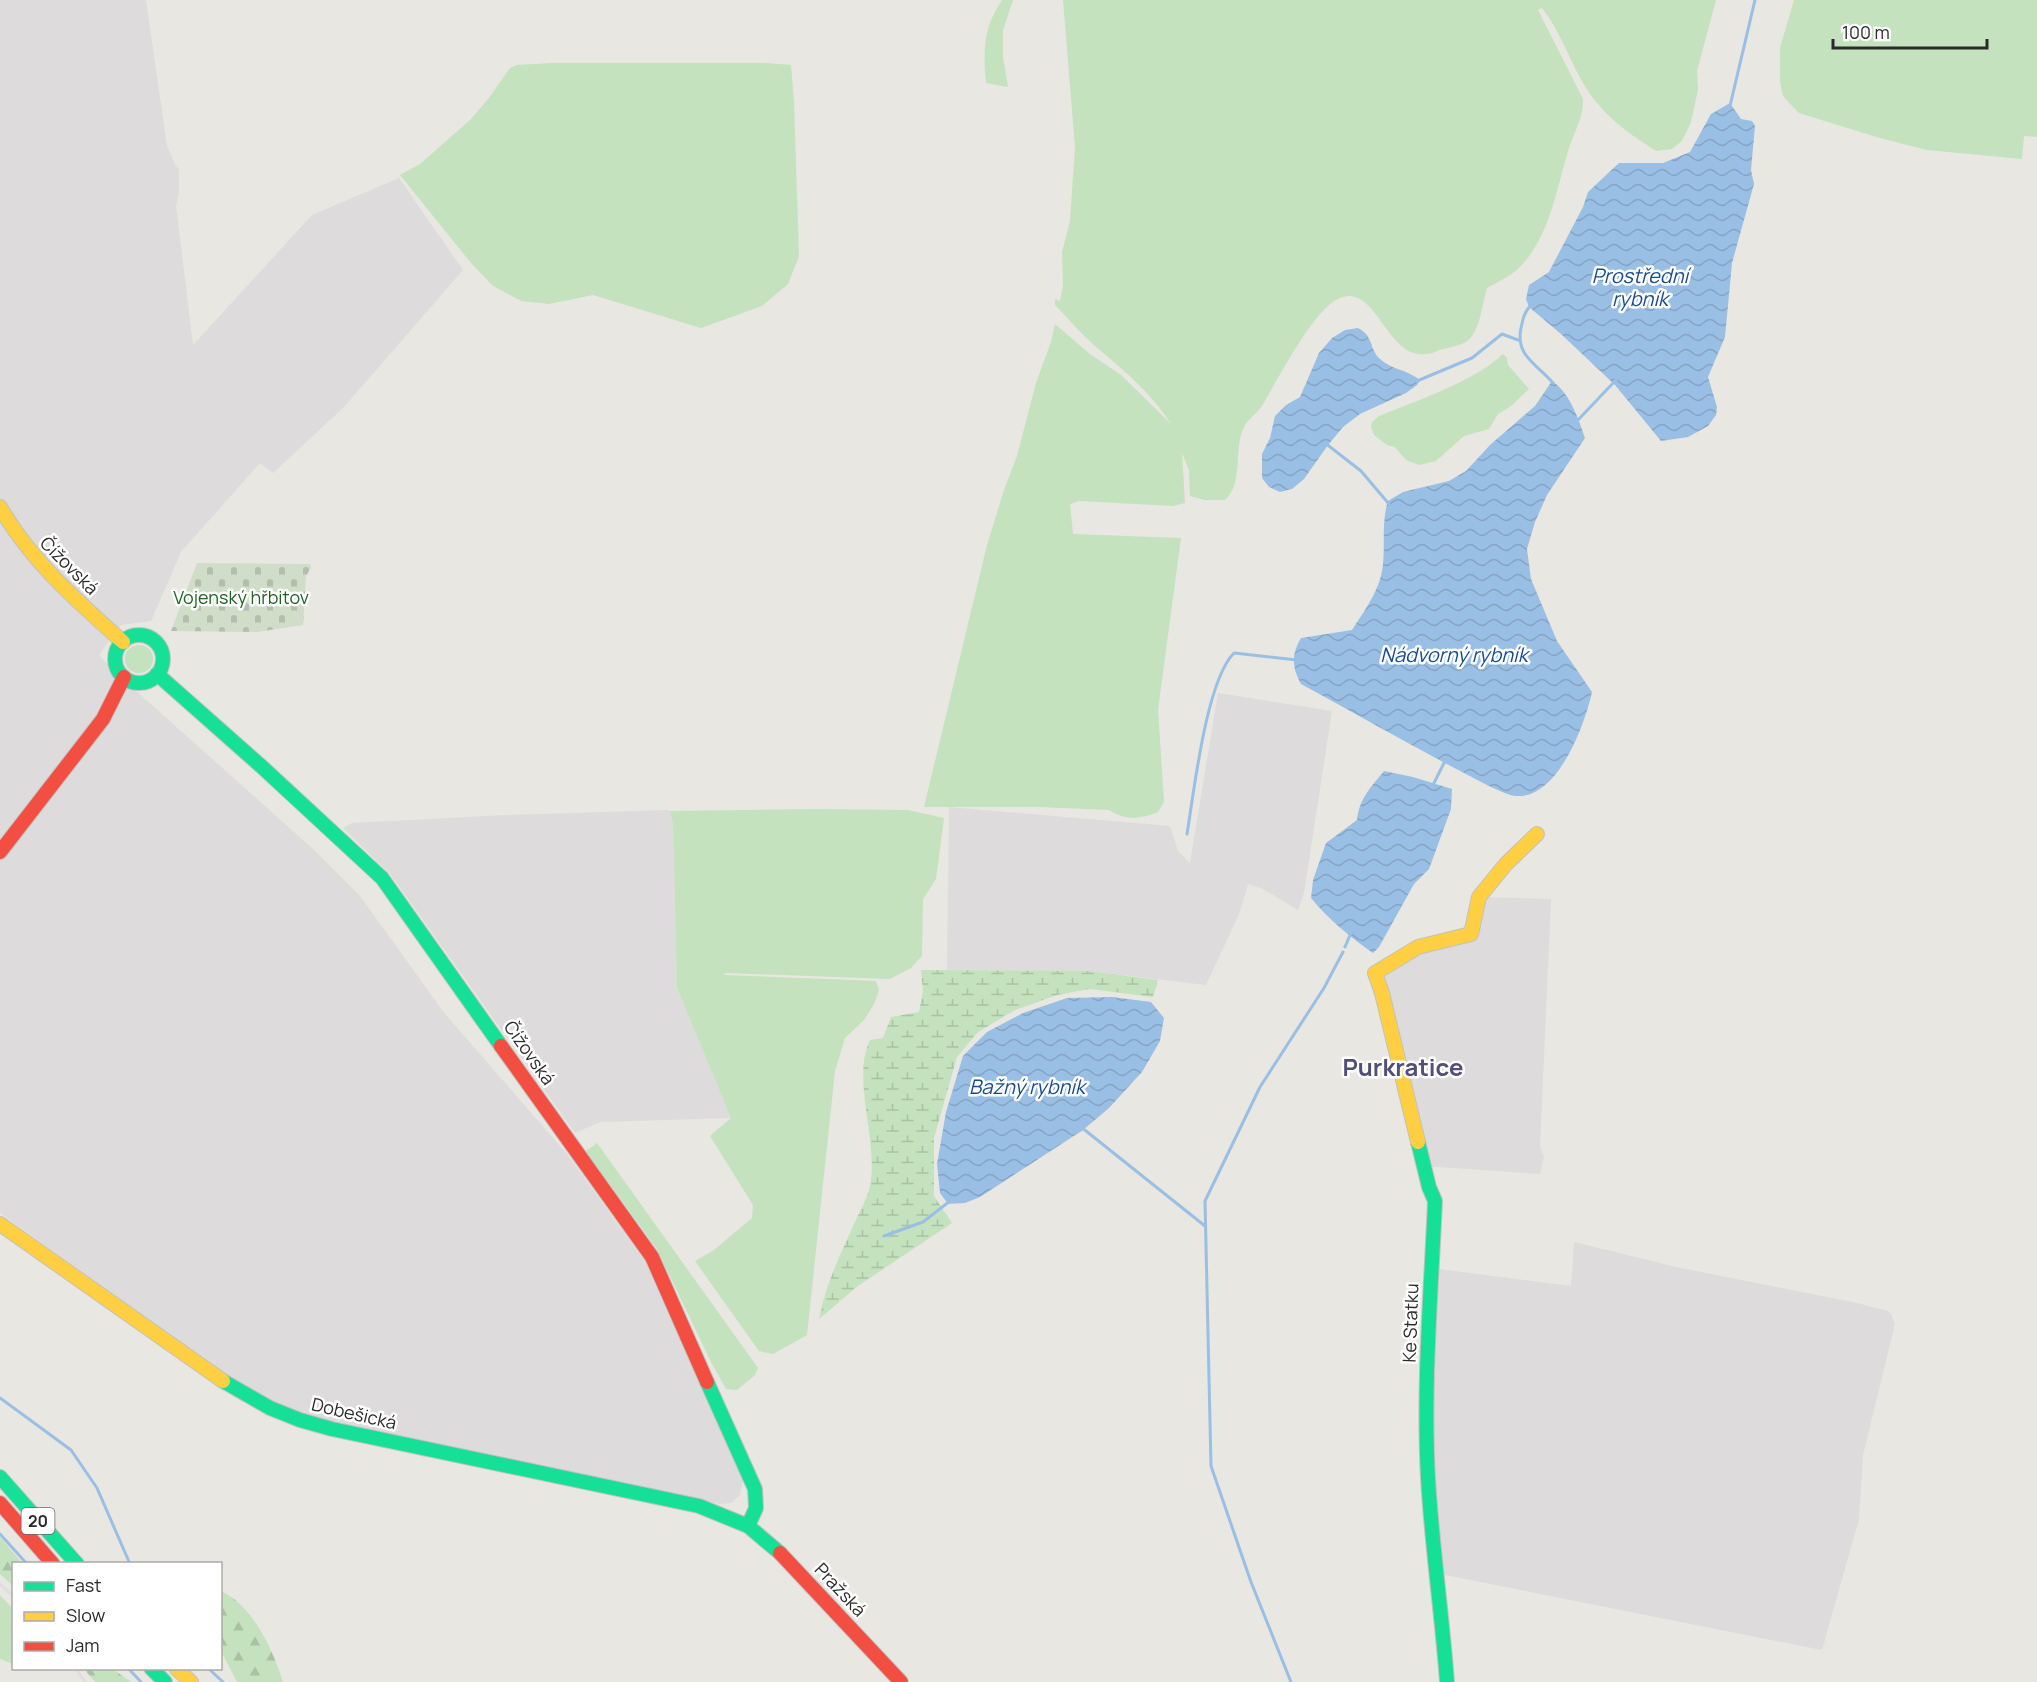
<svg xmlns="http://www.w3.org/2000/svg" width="2037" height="1682" font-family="Manrope,sans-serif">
<defs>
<pattern id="forest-firs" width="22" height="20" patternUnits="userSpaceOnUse" patternTransform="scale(1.5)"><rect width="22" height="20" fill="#c3e2bd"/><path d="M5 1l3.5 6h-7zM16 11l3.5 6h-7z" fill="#a8c2a3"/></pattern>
<pattern id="wetland-marsh" width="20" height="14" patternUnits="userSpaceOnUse" patternTransform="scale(1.5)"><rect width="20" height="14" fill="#c3e2bd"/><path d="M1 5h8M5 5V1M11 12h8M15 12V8" fill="none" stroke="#a8c2a3"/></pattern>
<pattern id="cemetery-stones" width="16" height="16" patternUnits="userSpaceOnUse" patternTransform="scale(1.5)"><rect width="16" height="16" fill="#d0ddc9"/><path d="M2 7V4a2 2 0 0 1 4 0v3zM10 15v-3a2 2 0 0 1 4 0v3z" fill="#b3bead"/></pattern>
<pattern id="water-waves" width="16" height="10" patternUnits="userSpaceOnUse" patternTransform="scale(1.5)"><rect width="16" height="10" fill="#9abfe4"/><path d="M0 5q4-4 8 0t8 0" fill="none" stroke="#85a4c4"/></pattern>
</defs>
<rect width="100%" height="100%" fill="#e8e7e1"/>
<path fill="#dddbdc" d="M0 0H146L167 146 175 164 179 170V192L176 206 193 345 312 215 399 178 463 270 344 407 273 473 260 463 181 552 151 621 121 625 99 655 115 672 314 850 360 896 445 1014 567 1154 645 1262 711 1411 743 1479 740 1495 731 1503 719 1504 333 1424 299 1414 274 1402 213 1366 0 1213Z
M1218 693 1332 711 1304 893 1298 910 1263 889 1248 884 1240 912 1206 985 1089 971 947 970 949 807 1170 826 1178 851 1190 863Z
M667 810 670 811 673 824 677 988 731 1118 600 1122 575 1133 391 875 343 828 352 823 506 815Z
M1479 897 1551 899 1540 1147 1544 1157 1540 1174 1424 1166 1375 973 1462 934Z
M1574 1242 1676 1267 1857 1303 1888 1311 1891 1314 1895 1324 1863 1455 1859 1519 1822 1650 1435 1573 1431 1268 1571 1286Z"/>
<path fill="#c3e2bd" d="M1002 0H1013L1003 30V57L1008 87 986 83C983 51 983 28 1002 0Z
M1063 0H1716L1697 71 1698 90 1691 122 1682 141 1672 149 1656 151C1636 138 1613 123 1598 104 1574 77 1565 37 1542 8L1538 10 1583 99C1584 116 1574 132 1569 148 1556 189 1551 236 1518 269 1509 277 1497 282 1487 288 1482 304 1480 333 1466 342 1458 346 1447 348 1439 350 1435 352 1431 354 1426 354 1386 360 1376 280 1338 299 1313 310 1277 381 1262 406 1257 413 1248 419 1244 427 1233 449 1244 483 1225 500H1205L1190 496 1189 470 1182 453 1185 503 1173 506 1079 501 1070 504 1073 534 1181 538 1158 710 1164 802 1158 812C1140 819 1126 821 1109 810L1039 807H924L987 545 1004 490 1017 456 1036 383 1051 342 1055 324 1090 354 1121 375 1171 424C1150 391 1123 370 1094 345 1080 333 1068 318 1055 305V299L1060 301 1063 285 1062 252 1070 221 1075 147Z
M1794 0H2037V137L2024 136 2022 159 1927 150 1880 138 1799 113 1783 96 1780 82V48Z
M552 63H766L791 65 794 102 799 256 788 284 762 306 701 328 593 295 549 304 521 301 493 286 471 263 400 175 420 164 470 120 489 98 510 68 517 65Z
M1503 354 1507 358 1508 365 1529 389 1511 406 1498 414 1489 429 1464 436 1436 461 1419 465 1406 460 1395 447 1387 445 1374 435 1371 427 1372 422 1379 416C1416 401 1475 381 1503 354Z
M125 659a14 14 0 1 1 28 0a14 14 0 1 1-28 0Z
M815 809 908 810 944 818 936 879 923 899 922 956 911 968 890 979 726 973 723 975 876 981 879 990 874 1004 864 1020 845 1038 835 1071 807 1335 773 1354 759 1351 695 1261 714 1250 752 1218 753 1205 710 1136 731 1118 677 988 673 824 670 811Z
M597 1143 758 1368 755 1375 737 1390 726 1389 711 1362 657 1249 586 1151Z
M0 1595 13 1609V1664L0 1659Z"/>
<path fill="url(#forest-firs)" d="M0 1537 22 1563 14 1564 13 1586 0 1574Z
M220 1591C251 1602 274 1652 283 1682H237L221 1651Z
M84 1669H113L131 1682H95Z"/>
<path fill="url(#wetland-marsh)" d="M921 970 1089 971 1158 980 1153 997 1090 989 1057 995 1015 1010 978 1032 957 1057 934 1138V1196L952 1223 858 1286 819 1319C826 1283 841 1253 856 1220 861 1209 868 1197 870 1186 879 1142 851 1079 870 1040L883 1038 891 1017 919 1012 923 991Z"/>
<path fill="url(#cemetery-stones)" d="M197 563 310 564 311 568 306 576 303 625 257 632 171 631Z"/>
<path fill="url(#water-waves)" d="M1730 103 1741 119 1752 121 1755 126 1751 170 1754 184 1732 263 1725 337 1708 377 1717 407 1716 415 1708 426 1688 437 1661 441 1615 385 1561 334 1529 307 1526 299 1529 285 1549 272 1583 207 1588 192 1619 163H1663L1690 152 1711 114Z
M1358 328C1374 336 1369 349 1380 359 1390 369 1408 370 1420 380L1417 385 1406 393 1360 414 1343 427 1328 445 1304 479 1292 489 1280 492 1269 487 1262 478V454L1270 438 1275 416 1286 405 1300 397 1319 353 1332 338 1345 330Z
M1552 381C1570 393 1578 418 1585 438L1547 495 1535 522 1527 549 1531 579 1557 641 1592 692C1585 724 1558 799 1516 796 1504 795 1474 778 1462 772 1408 744 1355 713 1301 684 1292 668 1291 654 1301 638L1352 630C1363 613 1376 595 1381 576 1387 552 1380 526 1388 501L1403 492 1449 481 1466 471 1490 445 1535 406Z
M1384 771 1413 777 1452 789 1451 809 1429 869 1414 884 1379 947 1373 953C1350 937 1329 920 1311 898L1313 880 1326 843 1357 820C1359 799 1371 787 1384 771Z
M1112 997 1151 1002 1164 1018 1160 1041 1142 1072 1109 1108 1083 1130 980 1197 965 1203 948 1204 940 1193 937 1164 946 1112 963 1056 987 1032 1023 1013 1067 998Z"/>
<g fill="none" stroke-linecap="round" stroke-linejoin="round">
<path stroke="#9abfe4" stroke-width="3" d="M1730 106 1755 0
M1530 306C1524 313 1523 319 1521 328 1515 356 1537 364 1553 383
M1417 381 1472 358 1502 334 1518 340
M1577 421 1616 380
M1325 443 1361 471 1389 504
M1432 787 1445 761
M1187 834C1194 792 1206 681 1234 653L1297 660
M1345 947 1350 935
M1081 1127 1205 1226
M884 1236 923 1222 950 1201
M0 1398 71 1450 97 1488 130 1564
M0 1534 27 1564
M128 1668 141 1682
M208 1668 223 1682
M1291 1682 1251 1582 1211 1466 1205 1201 1260 1087 1324 988 1343 952"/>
<g stroke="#c2c2c1" stroke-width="16">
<path id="fast" d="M115 659a24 24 0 1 1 48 0a24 24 0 1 1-48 0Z
M157 674 261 766 382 878 501 1046
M1418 1142 1429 1187 1435 1201C1431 1293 1423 1386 1428 1478 1432 1547 1442 1614 1447 1682
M223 1381 270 1408 300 1420 332 1429 699 1506 748 1526 780 1553
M707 1382 755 1489 756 1508 748 1526
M0 1477 77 1564
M151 1668 165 1682"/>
</g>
<g stroke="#c2c2c1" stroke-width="16">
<path id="slow" d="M0 507C31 561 77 601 123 642
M1418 1142 1382 993 1375 973 1418 947 1471 934 1479 897 1506 864 1537 834
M0 1224 223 1381
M176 1668 191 1682"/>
</g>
<g stroke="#c2c2c1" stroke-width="16">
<path id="jam" d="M0 852 103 719 124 677
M501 1046 652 1257 707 1382
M0 1503 53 1564
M780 1553 901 1682"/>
</g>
<use href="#fast" stroke="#16e098" stroke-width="14"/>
<use href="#slow" stroke="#ffcf43" stroke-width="14"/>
<use href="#jam" stroke="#f24e42" stroke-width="14"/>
<path stroke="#dedede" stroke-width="3" d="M0 1584 14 1597
M75 1668 85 1682"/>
</g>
<g text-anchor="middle" stroke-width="5" stroke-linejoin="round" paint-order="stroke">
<rect fill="#fff" stroke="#6a6a6a" stroke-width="1.5" x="21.5" y="1508" width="33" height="26" rx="4.5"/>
<g font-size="16" font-weight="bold" fill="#2a2a2a">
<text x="38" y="1527">20</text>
</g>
<g font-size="18" fill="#2a2a2a" stroke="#fff">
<text transform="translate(69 566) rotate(45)" y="6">Čížovská</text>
<text transform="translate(529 1053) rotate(55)" y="6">Čížovská</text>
<text transform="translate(1411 1323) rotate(-88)" y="6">Ke Statku</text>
<text transform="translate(354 1414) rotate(13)" y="6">Dobešická</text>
<text transform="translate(840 1590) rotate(47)" y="6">Pražská</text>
</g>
<g font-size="18" fill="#206223" stroke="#fff">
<text x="241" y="604">Vojenský hřbitov</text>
</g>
<g font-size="20" font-style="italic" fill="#184a91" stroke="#fff">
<text x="1640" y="283">Prostřední<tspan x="1640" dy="23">rybník</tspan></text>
<text x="1454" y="662">Nádvorný rybník</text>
<text x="1027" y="1094">Bažný rybník</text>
</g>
<g font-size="24" font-weight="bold" fill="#514e78" stroke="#fff">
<text x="1403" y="1076">Purkratice</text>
</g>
</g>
<rect x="12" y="1562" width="210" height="108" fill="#ffffff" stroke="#aaaaaa" stroke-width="1.5"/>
<rect x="24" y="1582" width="30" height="9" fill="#16e098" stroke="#aaaaaa" stroke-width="1.5"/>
<text x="66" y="1592" font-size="18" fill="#2a2a2a">Fast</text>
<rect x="24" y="1612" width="30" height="9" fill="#ffcf43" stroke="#aaaaaa" stroke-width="1.5"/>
<text x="66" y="1622" font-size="18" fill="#2a2a2a">Slow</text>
<rect x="24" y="1642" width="30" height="9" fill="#f24e42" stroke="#aaaaaa" stroke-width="1.5"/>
<text x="66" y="1652" font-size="18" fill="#2a2a2a">Jam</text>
<path d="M1833 39v9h154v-9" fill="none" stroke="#2a2a2a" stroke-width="3"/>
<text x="1842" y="39" font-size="18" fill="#2a2a2a" stroke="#ffffff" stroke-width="4.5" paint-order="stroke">100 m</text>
</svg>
